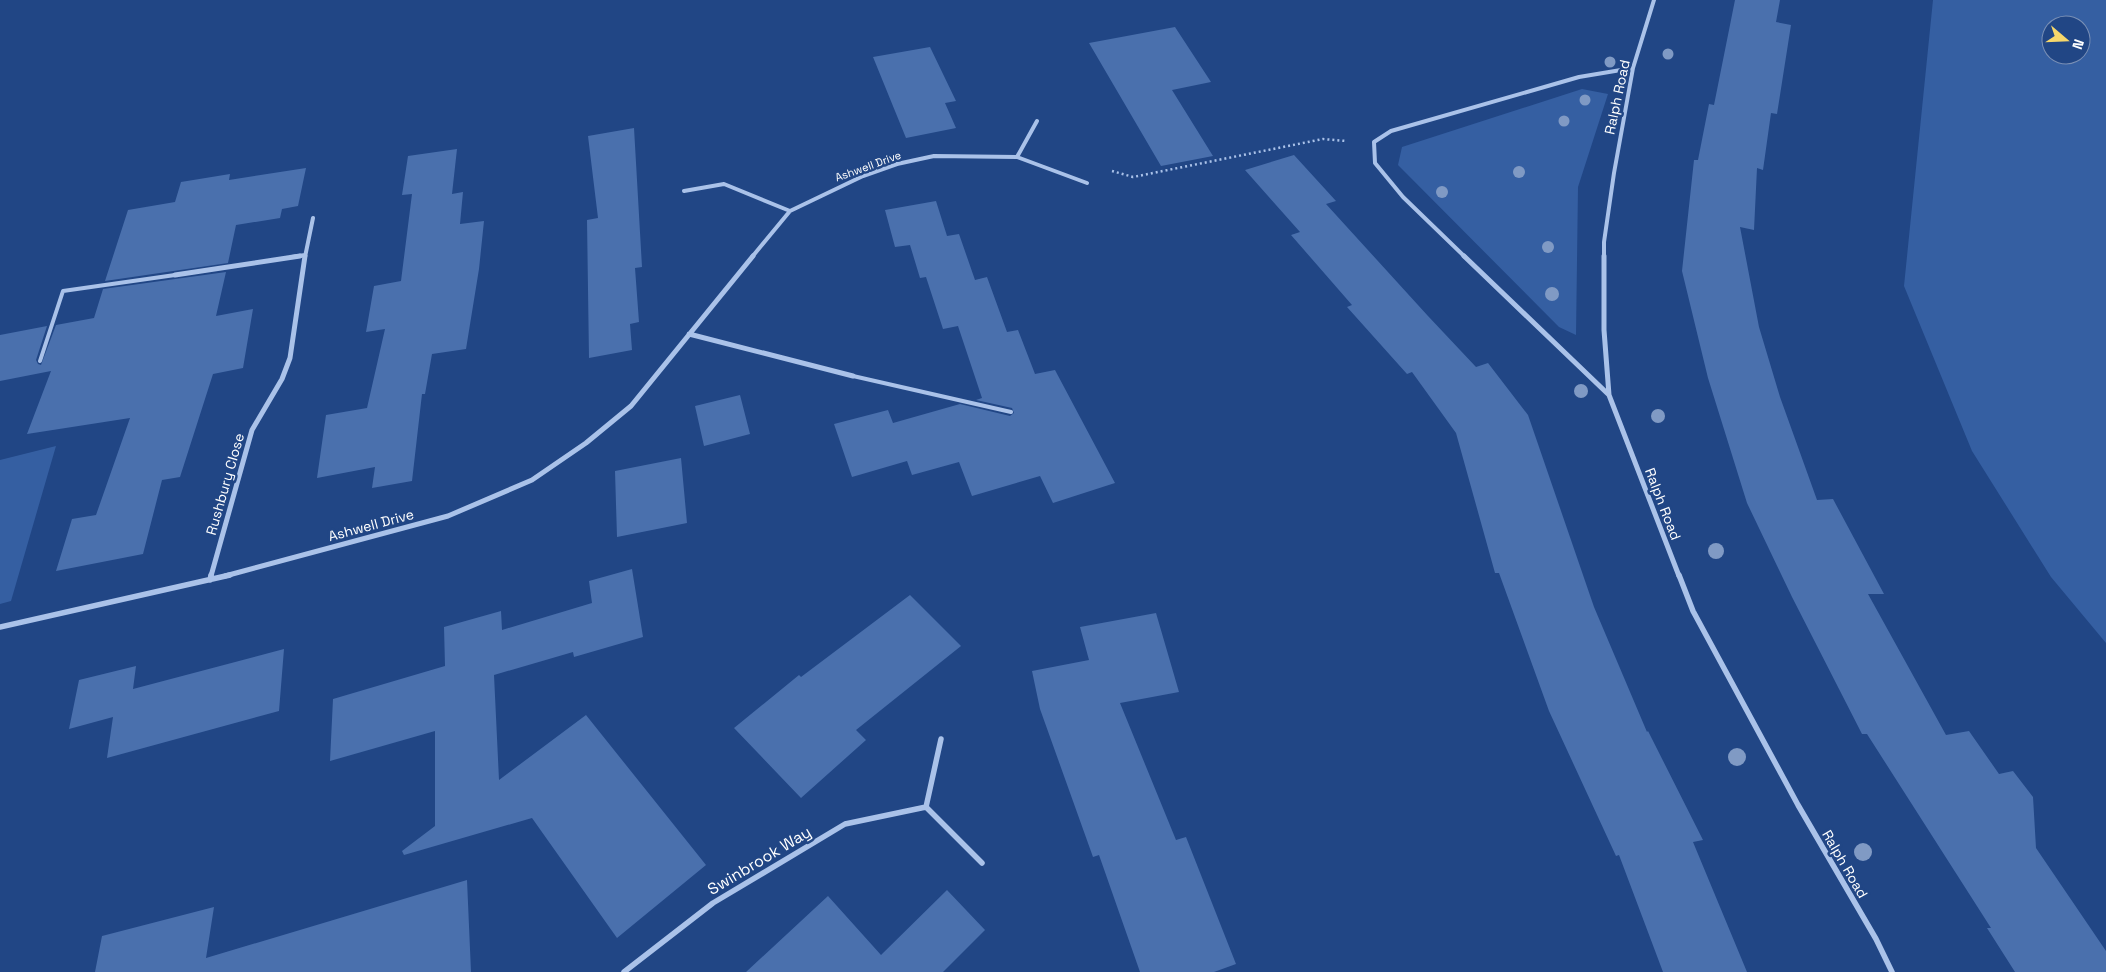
<svg xmlns="http://www.w3.org/2000/svg" width="2106" height="972" font-family="'Space Grotesk',sans-serif">
<rect width="100%" height="100%" fill="#214685"/>
<path fill="#355fa2" fill-rule="evenodd" d="M1933 0H2106V643L2051 577 1972 451 1904 286ZM2051 25H2081V55H2051Z
M1582 89 1608 94 1578 187 1576 335 1559 327 1398 165 1402 147Z
M56 446 11 601 0 604V460Z"/>
<path fill="#4a70ad" d="M1735 0H1780L1776 22 1791 25 1777 114 1771 113 1763 170 1757 168 1754 230 1740 227 1759 327 1780 397 1817 500 1833 499 1884 594H1868L1946 735 1969 731 1999 774 2013 771 2033 797 2036 848 2106 951V972H2015L1987 928H1991L1867 734H1862L1792 597 1747 503 1708 378 1682 271 1694 160H1698L1709 104 1714 105Z
M1175 27 1211 82 1172 90 1213 156 1161 166 1089 43Z
M930 47 956 101 945 103 956 128 906 138 873 57Z
M634 128 642 267 635 268 639 322 630 324 632 350 589 358 587 220 598 218 588 136Z
M457 149 452 194 463 192 460 224 484 221 479 269 466 349 432 354 425 394H422L412 481 372 488 375 467 317 478 326 415 367 408 385 329 366 332 374 286 401 281 412 194 402 195 408 156Z
M1294 155 1336 201 1326 204 1428 316 1476 367 1488 363 1528 415 1594 607 1647 732 1648 731 1703 840 1693 842 1747 972H1663L1619 855 1616 856 1549 711 1499 573H1495L1456 433 1412 372 1407 374 1347 307 1352 305 1291 235 1300 232 1245 170Z
M306 168 298 206 282 209 280 218 236 225 228 263 105 281 128 210 175 202 181 182 230 174 229 180Z
M936 201 947 236 959 234 975 280 987 277 1007 332 1018 330 1035 374 1055 370 1115 483 1053 503 1040 476 972 496 959 462 912 475 907 461 852 477 834 424 888 410 893 423 960 404 1010 416 1014 413 1012 408 976 400 982 398 958 326 943 329 926 277 920 278 910 245 895 247 885 210Z
M226 272 216 316 253 309 243 368 213 374 180 477 162 480 143 554 56 571 72 519 96 515 130 418 27 434 51 371 0 381V335L47 326 36 360 38 364 41 365 56 325 94 318 103 289Z
M740 395 750 434 704 446 695 406Z
M681 458 687 523 617 537 615 471Z
M632 569 643 637 574 657 573 652 494 675 499 780 586 715 706 865 617 938 532 818 404 855 402 851 435 826V731L330 761 333 699 445 666 444 627 501 611 502 630 592 603 589 581Z
M910 595 961 646 856 730 866 740 801 798 734 728 799 675 801 677Z
M1156 613 1179 692 1120 703 1176 840 1186 837 1236 964 1214 972H1140L1099 855 1093 857 1040 709 1032 671 1089 660 1080 627Z
M284 649 279 711 107 758 113 717 69 729 79 680 136 666 133 689Z
M467 880 471 972H95L102 936 214 907 206 958Z
M947 890 985 930 943 972H746L828 896 881 955Z"/>
<g fill="none" stroke-linecap="round" stroke-linejoin="round">
<path stroke="#aac2e9" stroke-width="2.5" stroke-dasharray="2 3" stroke-linecap="butt" d="M1112 171 1133 177 1323 139 1346 141"/>
<path stroke="#aac2e9" stroke-width="4" d="M40 361 63 291 175 275
M853 376 1011 412"/>
<path stroke="#aac2e9" stroke-width="4" d="M1017 157 1037 121
M684 191 724 184 790 211
M292 257 305 255
M305 257 313 218
M752 257 790 211 863 176 897 164 934 156 1017 157 1087 183
M1465 257 1403 197 1375 163 1374 142 1391 131 1579 77 1633 68
M1604 257V242L1614 173 1633 68 1654 0"/>
<path stroke="#aac2e9" stroke-width="5" d="M1464 256 1609 395
M1604 256V330L1609 395 1679 576
M175 275 300 256
M689 334 853 376
M211 576 252 430 282 379 290 358 305 256
M225 576 448 516 532 480 586 443 631 406 753 256"/>
<path stroke="#aac2e9" stroke-width="5.5" d="M1679 575 1693 611 1798 805 1876 939 1892 972
M210 580 211 575
M0 627 230 575
M941 739 926 807 982 863
M624 972 713 903 845 824 926 807"/>
</g>
<g fill="#809ac4">
<circle cx="1668" cy="54" r="5.5"/>
<circle cx="1610" cy="62" r="5.5"/>
<circle cx="1585" cy="100" r="5.5"/>
<circle cx="1564" cy="121" r="5.5"/>
<circle cx="1519" cy="172" r="6"/>
<circle cx="1442" cy="192" r="6"/>
<circle cx="1548" cy="247" r="6"/>
<circle cx="1552" cy="294" r="7"/>
<circle cx="1581" cy="391" r="7"/>
<circle cx="1658" cy="416" r="7"/>
<circle cx="1716" cy="551" r="8"/>
<circle cx="1737" cy="757" r="9"/>
<circle cx="1863" cy="852" r="9"/>
</g>
<g text-anchor="middle" stroke-width="5" stroke-linejoin="round" paint-order="stroke">
<g font-size="11" fill="#fff" stroke="#214685">
<text transform="translate(868 166) rotate(-20)" y="4">Ashwell Drive</text>
</g>
<g font-size="14" fill="#fff" stroke="#214685">
<text transform="translate(1617 97) rotate(-78)" y="5">Ralph Road</text>
<text transform="translate(225 484) rotate(-74)" y="5">Rushbury Close</text>
<text transform="translate(1663 504) rotate(69)" y="5">Ralph Road</text>
<text transform="translate(371 525) rotate(-15)" y="5">Ashwell Drive</text>
<text transform="translate(1845 864) rotate(60)" y="5">Ralph Road</text>
</g>
<g font-size="16" fill="#fff" stroke="#214685">
<text transform="translate(759 860) rotate(-31)" y="6">Swinbrook Way</text>
</g>
</g>
<g transform="translate(2066 40) rotate(109)"><circle r="24" fill="#214685" stroke="#7a90b6"/>
<path d="M0-4L9 19L0 12L-9 19Z" fill="#f6d76b"/>
<text y="-8" font-size="14" font-weight="bold" text-anchor="middle" fill="#ffffff">N</text>
</g>
</svg>
